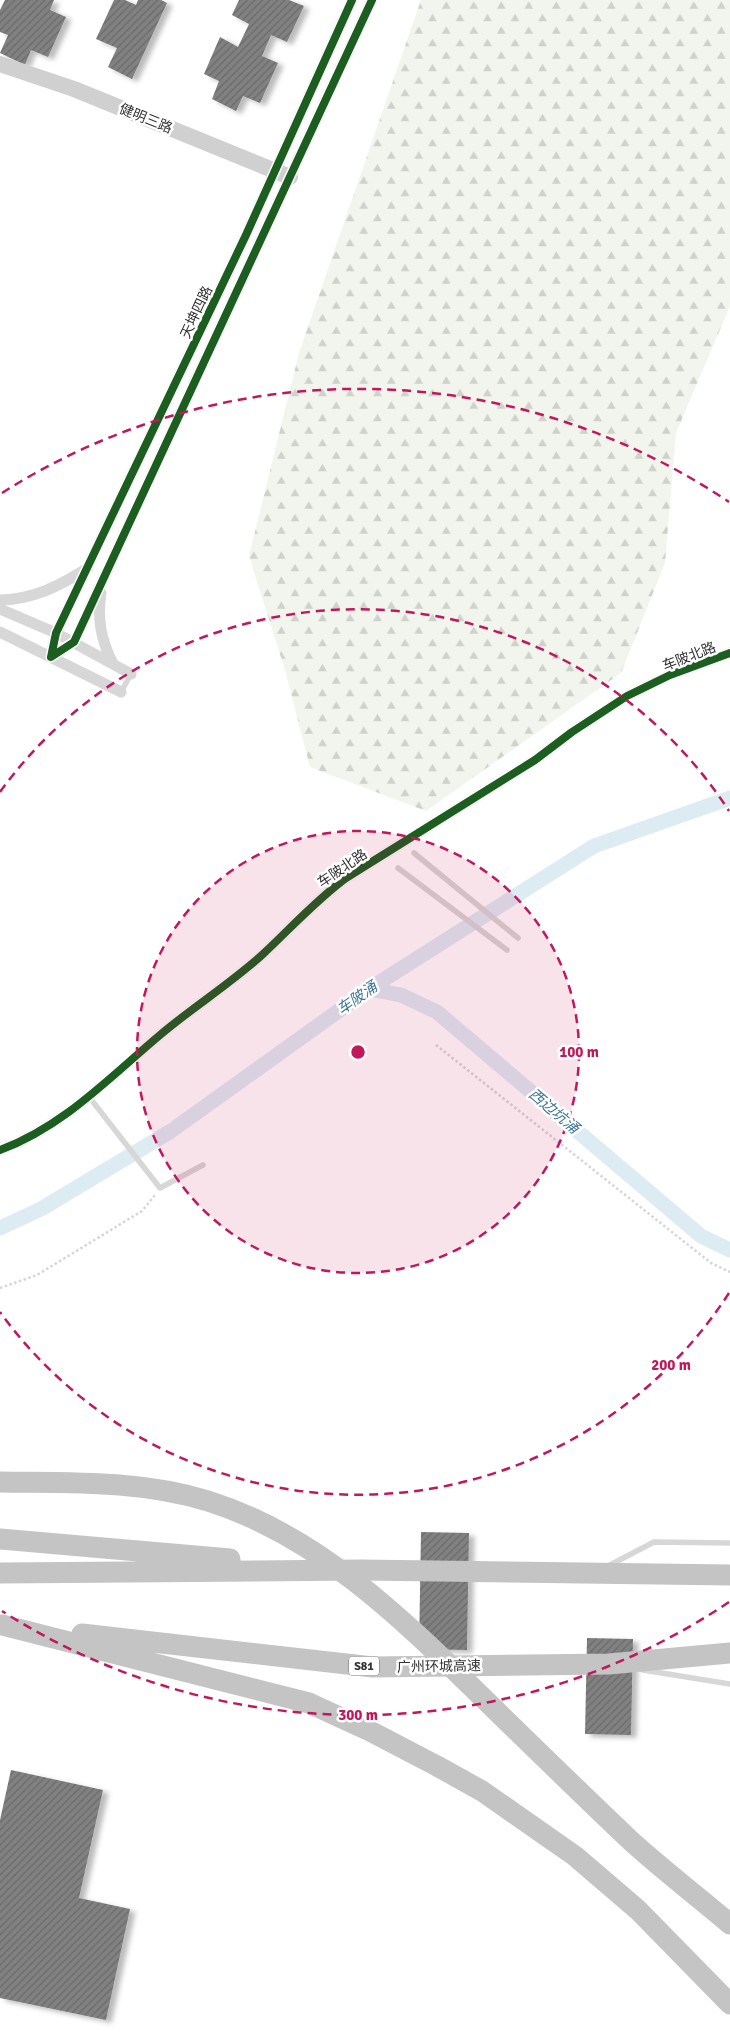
<svg xmlns="http://www.w3.org/2000/svg" width="730" height="2040" font-family="Signika,'Noto Sans SC',sans-serif">
<defs>
<pattern id="forest-firs" width="22" height="20" patternUnits="userSpaceOnUse" patternTransform="scale(1.25)"><rect width="22" height="20" fill="#f1f5ed"/><path d="M5 1l3.5 6h-7zM16 11l3.5 6h-7z" fill="#cfd2cc"/></pattern>
<pattern id="building-hatch" width="6" height="6" patternUnits="userSpaceOnUse" patternTransform="scale(1.25)"><rect width="6" height="6" fill="#818181"/><path d="M-1 1l2-2M0 6l6-6M5 7l2-2" fill="none" stroke="#6a6a6a"/></pattern>
<filter id="shadow"><feDropShadow dx="5.5" dy="3" stdDeviation="2.5" flood-color="#0004"/></filter>
</defs>
<rect width="100%" height="100%" fill="#fff"/>
<path fill="url(#forest-firs)" d="M421 0H730V306L676 433 665 563 621 673 426 811 310 767 285 670 249 556 299 353Z"/>
<g fill="none" stroke-linecap="round" stroke-linejoin="round">
<path stroke="#ddebf3" stroke-width="15" d="M369 989 401 995 437 1012 701 1236 730 1250
M0 1228 41 1209 171 1131 369 989 594 846 730 798"/>
</g>
<path fill="url(#building-hatch)" filter="url(#shadow)" d="M5 0H54L50 10 66 17 48 57 31 50 25 65 0 53 8 35 0 32V10Z
M114 0H125L136 5 138 0H161L167 3 132 79 108 67 117 48 96 39Z
M239 0H289L304 6 287 42 271 35 262 56 278 63 260 103 243 96 236 111 212 99 219 81 204 74 220 37 238 47 249 24 232 15Z
M421 1532 469 1533 467 1650 419 1649Z
M587 1638 633 1639 631 1735 585 1734Z
M11 1770 103 1790 79 1898 130 1909 106 2020 0 1998V1820Z"/>
<g fill="none" stroke-linecap="round" stroke-linejoin="round">
<path stroke="#d6d6d6" stroke-width="2.5" stroke-dasharray="2.5 2.5" stroke-linecap="butt" d="M436 1045 711 1263 730 1272
M0 1288 37 1275 142 1211 155 1195"/>
<path stroke="#d7d7d7" stroke-width="5.5" d="M121 692 131 674
M414 853 518 938
M398 868 507 950
M90 1098 160 1188 203 1165
M608 1566 654 1542 730 1543
M643 1670 730 1684"/>
<path stroke="#d7d7d7" stroke-width="11" d="M352 0 246 235 56 633 51 657 74 642 372 0
M101 593C97 619 101 640 113 664
M0 600C35 599 59 586 88 568
M0 609 56 633 131 674
M0 632 121 692
M0 1150C63 1127 110 1077 160 1035 193 1007 230 984 262 955 290 929 315 901 346 878L535 760 572 732 627 696 670 675 730 653"/>
<path stroke="#d0d0d0" stroke-width="16" d="M0 64 74 89 290 177"/>
<path stroke="#c4c4c4" stroke-width="21" d="M0 1539 230 1559
M0 1573 362 1570 730 1575
M2 1625 309 1703 370 1731 437 1766 482 1791 575 1856 638 1910 730 2004
M82 1634 373 1667 609 1664 730 1653"/>
<path stroke="#c4c4c4" stroke-width="21" d="M0 1482C69 1483 140 1480 208 1501 335 1541 425 1643 519 1733 556 1769 593 1805 631 1841 663 1870 697 1896 730 1924"/>
<g stroke="#fff" stroke-width="11">
<path id="cycleway" d="M352 0 246 235 56 633 51 657 74 642 372 0
M0 1150C63 1127 110 1077 160 1035 193 1007 230 984 262 955 290 929 315 901 346 878L535 760 572 732 627 696 670 675 730 653"/>
</g>
<use href="#cycleway" stroke="#1b5e20" stroke-width="8"/>
</g>
<circle cx="358" cy="1052" r="221" fill="#c2185b" fill-opacity=".12"/>
<g fill="none" stroke="#c2185b" stroke-width="2.5" stroke-dasharray="9 6">
<circle cx="358" cy="1052" r="221"/>
<path d="M729 1293A442 442 0 0 1 0 1312M0 792A442 442 0 0 1 729 811"/>
<path d="M729 1602A663 663 0 0 1 2 1611M2 493A663 663 0 0 1 729 502"/>
</g>
<g text-anchor="middle" stroke-width="5" stroke-linejoin="round" paint-order="stroke">
<rect fill="#fff" stroke="#707070" stroke-width="1" x="349" y="1656.5" width="30" height="19" rx="4"/>
<g font-size="12" font-weight="bold" fill="#333">
<text x="364" y="1670">S81</text>
</g>
<g font-size="14" fill="#333" stroke="#fff">
<text transform="translate(146 118) rotate(22)" y="5">健明三路</text>
<text transform="translate(196 312) rotate(-65)" y="5">天坤四路</text>
<text transform="translate(689 656) rotate(-21)" y="5">车陂北路</text>
<text transform="translate(342 868) rotate(-34)" y="5">车陂北路</text>
<text transform="translate(439 1666) rotate(-1)" y="5">广州环城高速</text>
</g>
<g font-size="15" font-style="italic" fill="#3f7597" stroke="#fff">
<text transform="translate(357 998) rotate(-35)" y="5">车陂涌</text>
<text transform="translate(554 1111) rotate(40)" y="5">西边坑涌</text>
</g>
</g>
<circle cx="358" cy="1052" r="8" fill="#c2185b" stroke="#fff" stroke-width="2.5"/>
<g font-size="15" text-anchor="middle" font-weight="bold" fill="#c2185b" stroke="#fff" stroke-width="5" stroke-linejoin="round" paint-order="stroke">
<text x="579" y="1057">100 m</text>
<text x="671" y="1370">200 m</text>
<text x="358" y="1720">300 m</text>
</g>
</svg>
